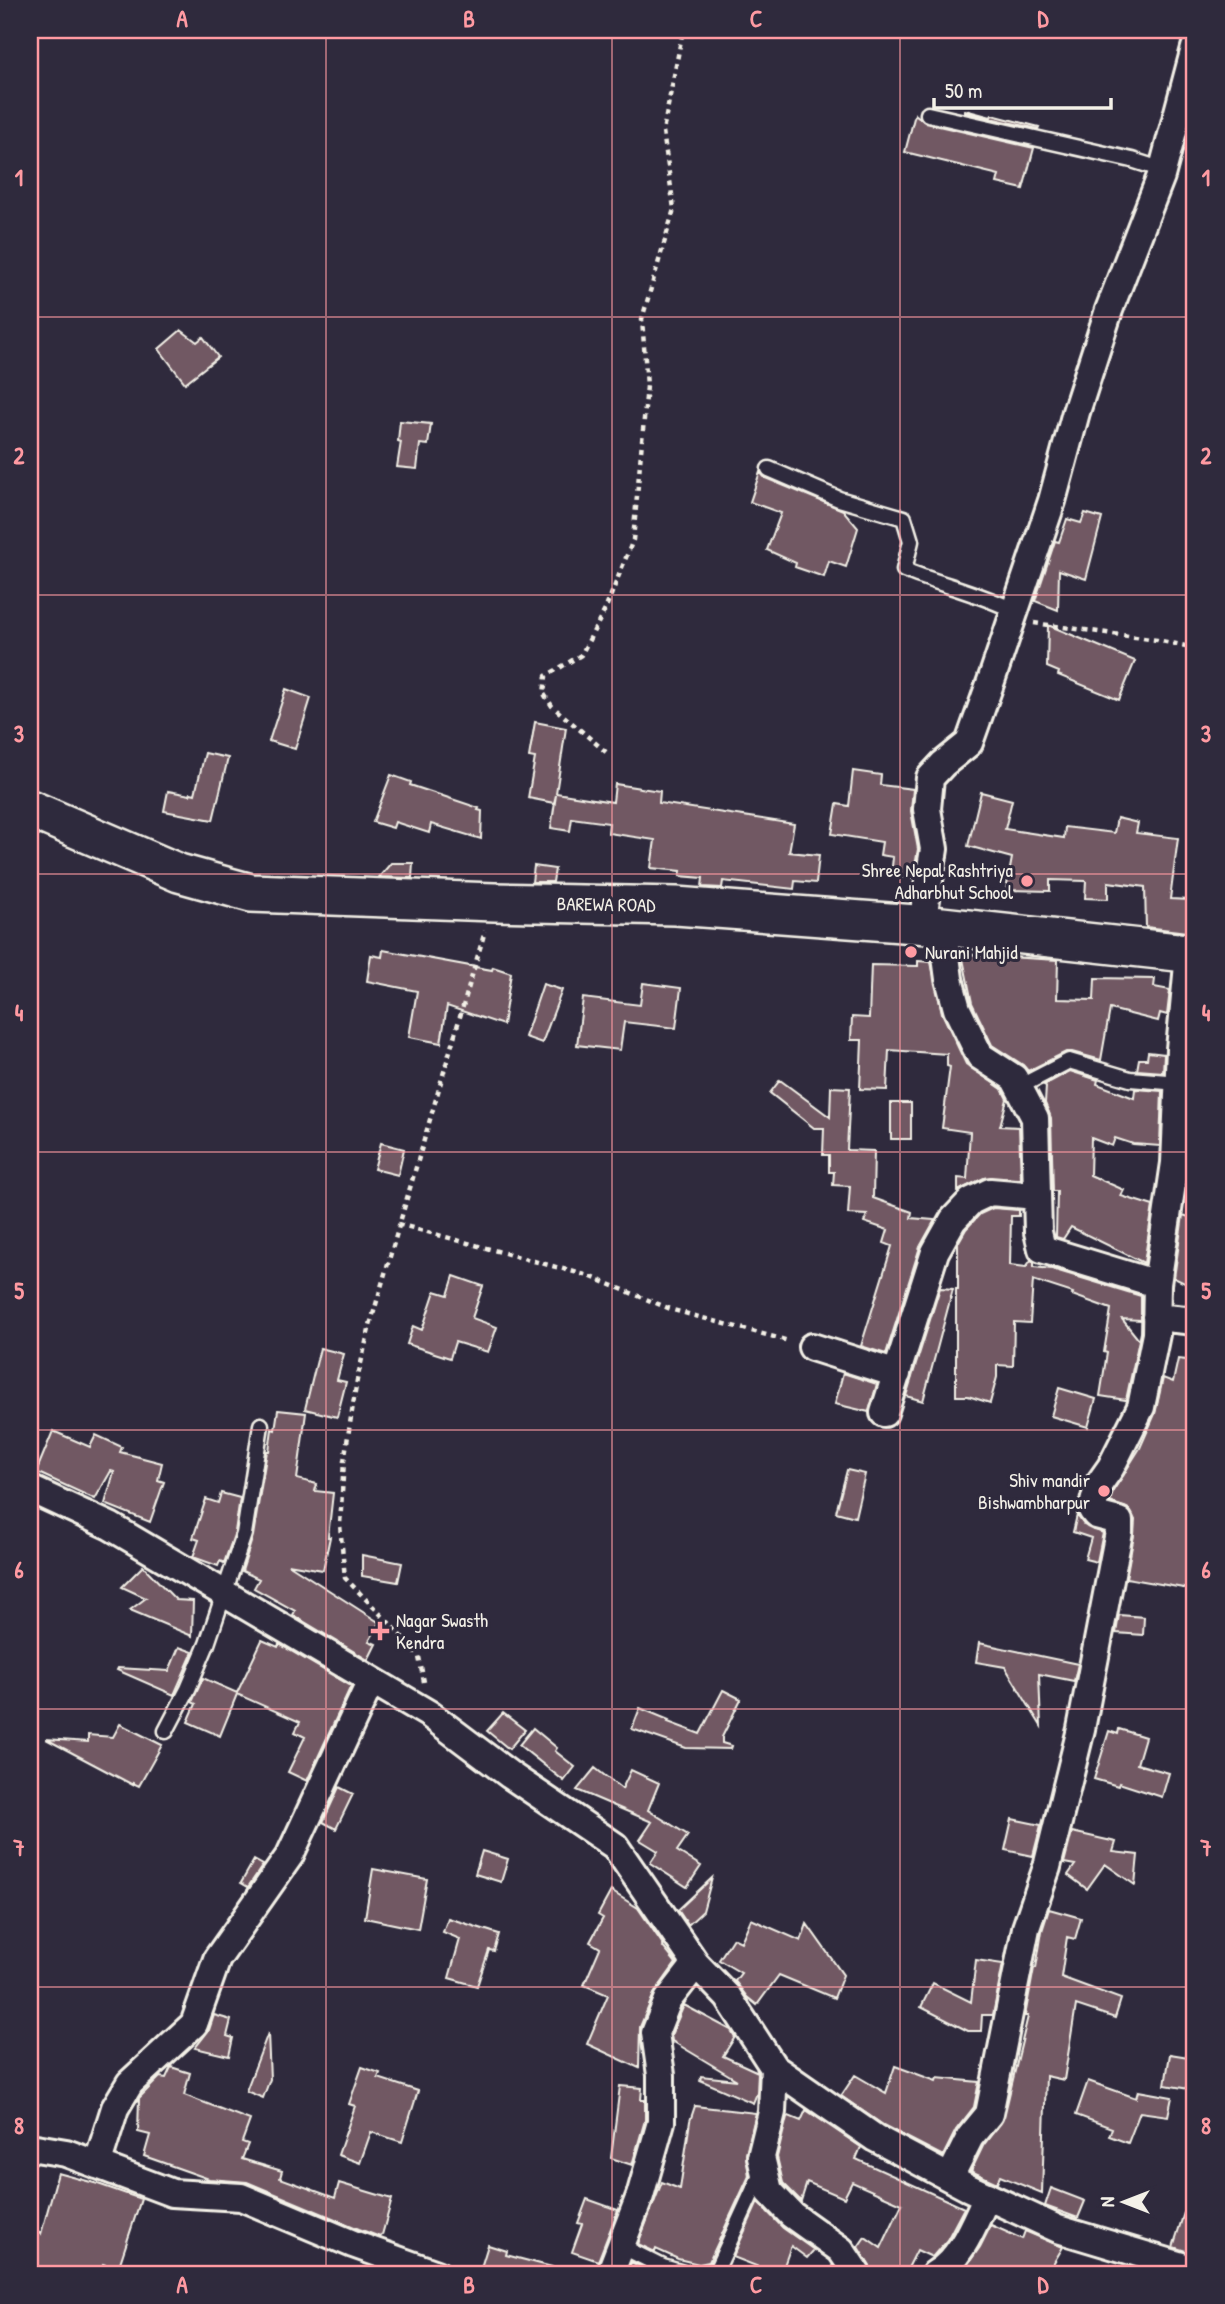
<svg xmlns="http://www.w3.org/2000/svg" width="1225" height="2304" font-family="'Patrick Hand',sans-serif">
<rect width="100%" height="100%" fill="#2f2a3d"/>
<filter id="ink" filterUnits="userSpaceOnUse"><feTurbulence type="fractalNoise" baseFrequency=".0143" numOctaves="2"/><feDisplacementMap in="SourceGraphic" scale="14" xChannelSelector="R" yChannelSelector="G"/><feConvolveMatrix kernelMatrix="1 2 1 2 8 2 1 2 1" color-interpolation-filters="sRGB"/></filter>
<g filter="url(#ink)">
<path fill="#715964" stroke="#f4f1e8" stroke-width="2" d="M965 110 991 117 992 115 1039 127 1038 129 964 112Z
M915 114 926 123 1034 148 1023 189 997 183 999 175 905 152Z
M181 330 197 342 203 337 218 357 185 383 159 349Z
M400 421 431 424 428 445 420 444 417 469 397 467 401 442 398 441Z
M760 472 765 478 843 510 858 528 846 567 829 561 824 577 795 567 796 563 767 550 781 513 750 502Z
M1085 513 1102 518 1086 579 1059 570 1058 610 1035 601 1055 541 1059 542 1067 519 1081 523Z
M1048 625 1135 661 1119 700 1058 675 1059 672 1047 667Z
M286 689 311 698 295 749 269 741Z
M535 722 566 728 556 793 613 802 615 784 660 791 659 803 794 824 789 852 819 855 816 883 795 881 794 889 723 881 722 888 702 887 703 878 680 876 681 871 651 868 655 840 608 833 609 823 572 818 570 831 551 828 556 795 554 803 528 798 535 758 529 757Z
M205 753 228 758 213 820 164 811 168 791 190 795 191 793 195 794Z
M853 771 881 775 880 785 913 789 911 811 918 849 913 878 891 876 893 857 880 855 882 842 832 834 837 804 849 806Z
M391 775 411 782 410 785 479 808 478 810 482 811 481 839 431 824 429 833 395 822 393 828 373 822Z
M981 792 1012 800 1005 829 1064 838 1065 827 1114 833 1117 818 1138 823 1136 833 1178 838 1170 899 1190 900V912L1195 913V933L1146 927 1145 887 1108 882V899L1085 898 1086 881 1050 880V891L1006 890 1012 858 968 846Z
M391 863H413L412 878 379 877Z
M534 866 555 869 553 882H532Z
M383 950 492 970 493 967 511 973 503 1025 447 1006 441 1043 409 1037 417 991 367 981 371 955 382 957Z
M962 954 1058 960 1057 999 1094 1000 1095 978 1155 979 1154 987 1170 990 1167 1015 1160 1013 1158 1021 1110 1009 1101 1060 1072 1052H1066L1028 1071 1023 1065 992 1045 972 1003Z
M918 961 931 962 942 1013 966 1064 1002 1089 1007 1099 1000 1126 1019 1127 1021 1179 984 1178 958 1191V1178L967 1179 970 1132 942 1128 950 1067 947 1066V1054L889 1050 887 1090 860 1089 862 1040H851L852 1017 869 1018 871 965 918 966Z
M643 983 681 988 676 1028 624 1022 620 1050 577 1045 583 998 640 1005Z
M543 984 562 990 542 1043 525 1037Z
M1148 1052 1164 1054 1163 1072 1137 1070 1139 1059H1147Z
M1070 1071 1098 1080 1097 1084 1134 1098 1135 1089 1162 1091 1160 1146 1133 1144 1115 1138 1112 1146 1091 1138 1090 1175 1124 1190 1121 1196 1153 1206 1144 1263 1071 1227 1063 1239 1056 1237 1057 1191H1053L1051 1118 1045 1103 1046 1086 1044 1085Z
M1194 1078H1195V1148H1191Z
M780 1080 830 1117 831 1087 850 1088 847 1150 874 1151 873 1198 912 1212 911 1218 935 1220 920 1247 886 1354 861 1346 892 1246 884 1243 888 1230 864 1222 867 1215 848 1214 850 1186 833 1185 834 1172H829V1155H823L824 1128H814L770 1093Z
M891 1103H911V1139H891Z
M381 1143 404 1149 398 1175 374 1169Z
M993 1208 1019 1210V1216H1011L1010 1265 1026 1267 1031 1260 1034 1262V1267L1052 1269 1141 1296V1320L1122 1319 1139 1340 1126 1400 1100 1396 1107 1353 1104 1352 1111 1309 1072 1295 1073 1293 1033 1280 1030 1323 1014 1322 1013 1366 997 1365V1377L990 1403 968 1396H956V1289H958V1243L966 1229 980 1214Z
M1183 1215 1195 1219 1190 1255 1195 1256V1288L1174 1278Z
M454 1276 483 1286 472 1318 497 1327 488 1352 455 1342 450 1358 407 1344 413 1326 422 1330 435 1291 448 1295Z
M940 1288 953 1289 923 1401 906 1396Z
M320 1348 344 1354 337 1380 346 1382 337 1417 305 1409Z
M1178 1359 1195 1361V1590L1126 1578 1134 1535 1135 1520 1129 1509 1110 1502 1113 1491 1140 1448 1155 1414 1163 1378 1173 1382Z
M843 1373 877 1384 869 1412 835 1404Z
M1059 1388 1096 1399 1088 1427 1051 1416Z
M278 1410 306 1413 297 1479 317 1484 315 1491 333 1493 328 1537H330L323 1570 288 1564 380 1623 369 1641 376 1644 368 1660 293 1615 295 1611 254 1588 259 1579 242 1571 253 1536 267 1451H269L272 1429 275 1430Z
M53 1431 90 1447 96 1435 122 1447 120 1452 162 1463 158 1480 164 1482 150 1522 105 1504 114 1472 111 1471 95 1499 36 1472Z
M847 1470 865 1474 855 1517 836 1512Z
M221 1493 240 1498 235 1532 224 1563 220 1561 218 1566 193 1557 199 1540 193 1538 206 1499 218 1503Z
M1077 1515 1084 1525 1103 1533 1097 1562 1085 1559 1091 1538 1073 1532Z
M362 1555 402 1563 398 1582 362 1576Z
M143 1566 176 1600 193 1601 192 1636 130 1610 146 1598 122 1587Z
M1119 1615 1144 1617 1143 1635 1116 1633Z
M262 1640 278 1647 279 1644 351 1686 307 1781 288 1772 305 1737 295 1732 300 1722 237 1694 220 1736 188 1722 196 1704 192 1702 203 1678 237 1693Z
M979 1643 1078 1664 1074 1681 1039 1674 1041 1726 1005 1667 976 1662Z
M179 1647 193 1652 174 1695 117 1670 118 1668 169 1671Z
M723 1690 741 1699 722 1737V1743L732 1746 731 1749 686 1748 632 1729 640 1708 669 1720 668 1722 700 1734Z
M503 1713 525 1730 509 1749 487 1731Z
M120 1724 162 1745 139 1786 133 1783V1785L46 1739 88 1742V1735L113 1737Z
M533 1728 557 1748 555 1751 575 1767 564 1781 519 1745Z
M1119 1729 1145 1737 1137 1764 1169 1773 1162 1797 1119 1783 1118 1786 1094 1779 1109 1731 1118 1734Z
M595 1768 622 1789 631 1770 659 1783 648 1810 688 1835 677 1851 701 1866 687 1887 650 1863 658 1851 640 1840 652 1822 577 1790Z
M339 1787 353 1794 336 1829 323 1822Z
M1012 1819 1041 1825 1033 1856 1005 1850Z
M1072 1832 1116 1842 1113 1852 1138 1855 1135 1885 1105 1864 1087 1889 1068 1875 1075 1865 1064 1863Z
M482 1851 508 1859 501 1882 475 1874Z
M254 1860 263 1865 248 1887 241 1883Z
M373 1869 427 1879 418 1929 365 1918Z
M712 1878 703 1911 688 1925 678 1910Z
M611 1891 638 1908 664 1946 663 1947 676 1963 654 1994 640 2027 639 2068 587 2044 608 1995 584 1985 600 1948 590 1942 603 1918 598 1915Z
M1049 1909 1081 1918 1075 1939 1067 1937 1061 1977 1121 1999 1115 2018 1076 2005 1064 2080 1046 2076 1042 2193 1000 2176 997 2183 971 2171 983 2146 1004 2117 1028 2016H1025L1034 1968H1036L1042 1931Z
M448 1918 499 1934 494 1951 489 1950 477 1986 449 1978 460 1939 443 1932Z
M751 1919 801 1941 807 1924 843 1975 834 1998 779 1975 757 2005 747 1997 735 1981 741 1973 719 1960 733 1938 741 1942Z
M976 1960 1003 1964 993 2015H982L981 2031H968L921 2007 933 1983 971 2002Z
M684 2005 731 2030 735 2037 723 2056 758 2072 757 2093 753 2103 700 2080 701 2076 737 2080 672 2041 671 2035Z
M214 2015 231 2020 227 2036 233 2038 229 2056 195 2048 209 2030Z
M268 2033 270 2079 263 2098 246 2091Z
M1170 2054 1195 2058V2090L1165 2085Z
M895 2066 936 2081 937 2078 979 2082 974 2107 956 2130 943 2156 883 2125 841 2096 855 2075 886 2093Z
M171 2067 190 2073 184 2095 250 2120 242 2142 248 2144 242 2159 282 2171 280 2178 335 2198 339 2183 392 2199 382 2235 380 2237 359 2229 247 2182 209 2179 144 2156 150 2135 138 2132 139 2098 160 2077 166 2078Z
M362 2067 380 2073 378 2078 418 2091 402 2142 371 2132 360 2163 338 2155 355 2106 349 2104Z
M1088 2081 1136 2098 1138 2091 1172 2097 1168 2116 1140 2112 1128 2143 1109 2136 1112 2128 1076 2115Z
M620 2086 642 2088 641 2100H645V2120L632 2165 611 2158Z
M695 2106 756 2113 746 2154 749 2176 709 2262 699 2264 678 2259 656 2249 655 2252 638 2244 662 2182 680 2189 690 2121Z
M806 2110 861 2147 856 2159 964 2208 947 2240 934 2255 932 2257 917 2250 905 2274H881L872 2270 858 2247 865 2237 881 2248 902 2204 852 2182 844 2198 807 2182 801 2201 783 2183 777 2157 787 2117 789 2116 801 2121Z
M58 2173 98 2184 141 2199 118 2269 103 2264 99 2274H43L30 2267V2228L41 2234Z
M1051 2188 1085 2201 1078 2218 1045 2206Z
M1191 2191 1195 2192V2254L1173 2247Z
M587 2199 618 2210 598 2261 572 2252 582 2224 578 2223Z
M758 2202 783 2228 814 2250 807 2258 791 2246 781 2274H757L759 2267 733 2257Z
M991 2225 1022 2239 1025 2231 1063 2247 1047 2274H969L963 2271 980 2247Z
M488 2245 507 2251 506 2255 556 2268 555 2274H479Z
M631 2262 649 2271 648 2274 628 2272Z"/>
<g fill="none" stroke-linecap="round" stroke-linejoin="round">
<g stroke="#f4f1e8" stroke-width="19">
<path id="lane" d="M928 114 1132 160 1157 168 1161 176
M769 469 839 499 904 518 911 541 904 570C941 585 980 593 1015 611
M1019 1087 1069 1061 1130 1079 1179 1083
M166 1731 188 1689 207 1644 244 1534 261 1425
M621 2246 663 2267 687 2274
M700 2274 716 2271 763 2169"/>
</g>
<g stroke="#f4f1e8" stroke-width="32">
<path id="street" d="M922 924 934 849 927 809 930 778 943 764 969 743 991 681 1052 501 1076 412 1109 310 1161 176 1195 48
M942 926 949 979 957 1009 980 1056 1014 1078 1035 1118 1038 1232 1042 1249 1157 1284
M1156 1317 1195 1321
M812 1347 897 1374
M884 1413 935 1252 953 1220 971 1201 990 1192 1036 1196
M30 1489 110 1526 429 1714 510 1775 615 1846 696 1964 728 1997 774 2068 772 2112 761 2157 769 2191 792 2215 841 2250 857 2274
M774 2068 875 2138 967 2187 1058 2229 1195 2270
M30 2147 66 2153 172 2193 241 2197 353 2244 437 2274
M97 2165 115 2108 130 2083 194 2024 217 1959 290 1855 371 1681
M950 2177 970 2137 989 2114 1026 1928 1047 1867 1081 1729 1119 1532V1521L1096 1515 1092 1510 1099 1484 1111 1467 1141 1407 1156 1334 1157 1284 1175 1163 1180 1049 1189 954
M610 2274 640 2196 661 2122V2075L655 2033 668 2000 696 1964
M935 2274C962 2258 974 2223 987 2196"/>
</g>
<g stroke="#f4f1e8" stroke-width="42">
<path id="secondary" d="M30 809 179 873 251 893 494 902 676 906 942 926 1195 954"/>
</g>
<path stroke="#f4f1e8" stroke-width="4.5" stroke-dasharray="5 5" stroke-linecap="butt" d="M1034 623 1157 640 1195 648
M606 752 552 706 544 694 546 676 581 655 605 610 633 540 647 386 642 319 674 209 663 131 683 30
M398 1224 589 1276 673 1310 789 1341
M424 1682 419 1657 399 1633 345 1578 340 1525 344 1461 357 1380 370 1325 485 931"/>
<use href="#lane" stroke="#2f2a3d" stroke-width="14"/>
<use href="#street" stroke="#2f2a3d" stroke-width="26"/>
<use href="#secondary" stroke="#2f2a3d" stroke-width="37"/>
</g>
</g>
<path fill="none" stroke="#ff9aa2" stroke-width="2" stroke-opacity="0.55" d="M326 30V2274M612 30V2274M900 30V2274M30 317H1195M30 595H1195M30 874H1195M30 1152H1195M30 1430H1195M30 1709H1195M30 1987H1195"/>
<g fill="#ff9aa2" stroke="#2f2a3d" stroke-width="2.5">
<circle cx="1027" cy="881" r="7"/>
<circle cx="911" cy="952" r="7"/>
<circle cx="1104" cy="1491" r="7"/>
<path d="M376.5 1620.5h7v7h7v7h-7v7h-7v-7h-7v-7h7z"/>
</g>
<g text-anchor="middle" stroke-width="6" stroke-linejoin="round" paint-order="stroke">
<g font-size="19" fill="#f4f1e8" stroke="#2f2a3d" text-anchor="end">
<text x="1013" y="877">Shree Nepal Rashtriya<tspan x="1013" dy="22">Adharbhut School</tspan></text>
<text x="925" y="959" text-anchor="start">Nurani Mahjid</text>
<text x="1090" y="1487">Shiv mandir<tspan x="1090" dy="22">Bishwambharpur</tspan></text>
<text x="396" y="1627" text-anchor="start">Nagar Swasth<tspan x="396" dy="22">Kendra</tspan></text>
</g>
<g font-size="19" fill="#f4f1e8" stroke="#2f2a3d">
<text transform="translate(606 904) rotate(1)" y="7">BAREWA ROAD</text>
</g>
</g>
<rect width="1225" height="2304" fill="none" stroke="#2f2a3d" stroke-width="77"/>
<g transform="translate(1124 2202) rotate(270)" stroke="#2f2a3d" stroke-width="5" paint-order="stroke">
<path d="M0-5L12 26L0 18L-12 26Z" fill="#f4f1e8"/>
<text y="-10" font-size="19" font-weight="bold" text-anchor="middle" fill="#f4f1e8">N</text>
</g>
<path d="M934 98v10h177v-10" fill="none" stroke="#f4f1e8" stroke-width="3.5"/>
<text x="945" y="98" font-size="21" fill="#f4f1e8" stroke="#2f2a3d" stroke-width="5" paint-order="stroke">50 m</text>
<rect x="38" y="38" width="1148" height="2228" fill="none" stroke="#ff9aa2" stroke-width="2.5"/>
<g font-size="23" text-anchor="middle" font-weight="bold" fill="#ff9aa2">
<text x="182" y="27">A</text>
<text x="469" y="27">B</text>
<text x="756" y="27">C</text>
<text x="1043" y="27">D</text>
<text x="19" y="186">1</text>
<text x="1206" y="186">1</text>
<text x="19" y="464">2</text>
<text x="1206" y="464">2</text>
<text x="19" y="742">3</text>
<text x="1206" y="742">3</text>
<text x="19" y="1021">4</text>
<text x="1206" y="1021">4</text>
<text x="19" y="1299">5</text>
<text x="1206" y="1299">5</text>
<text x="19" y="1578">6</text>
<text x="1206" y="1578">6</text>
<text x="19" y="1856">7</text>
<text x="1206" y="1856">7</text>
<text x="19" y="2134">8</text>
<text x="1206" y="2134">8</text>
<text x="182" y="2293">A</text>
<text x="469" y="2293">B</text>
<text x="756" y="2293">C</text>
<text x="1043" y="2293">D</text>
</g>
</svg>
